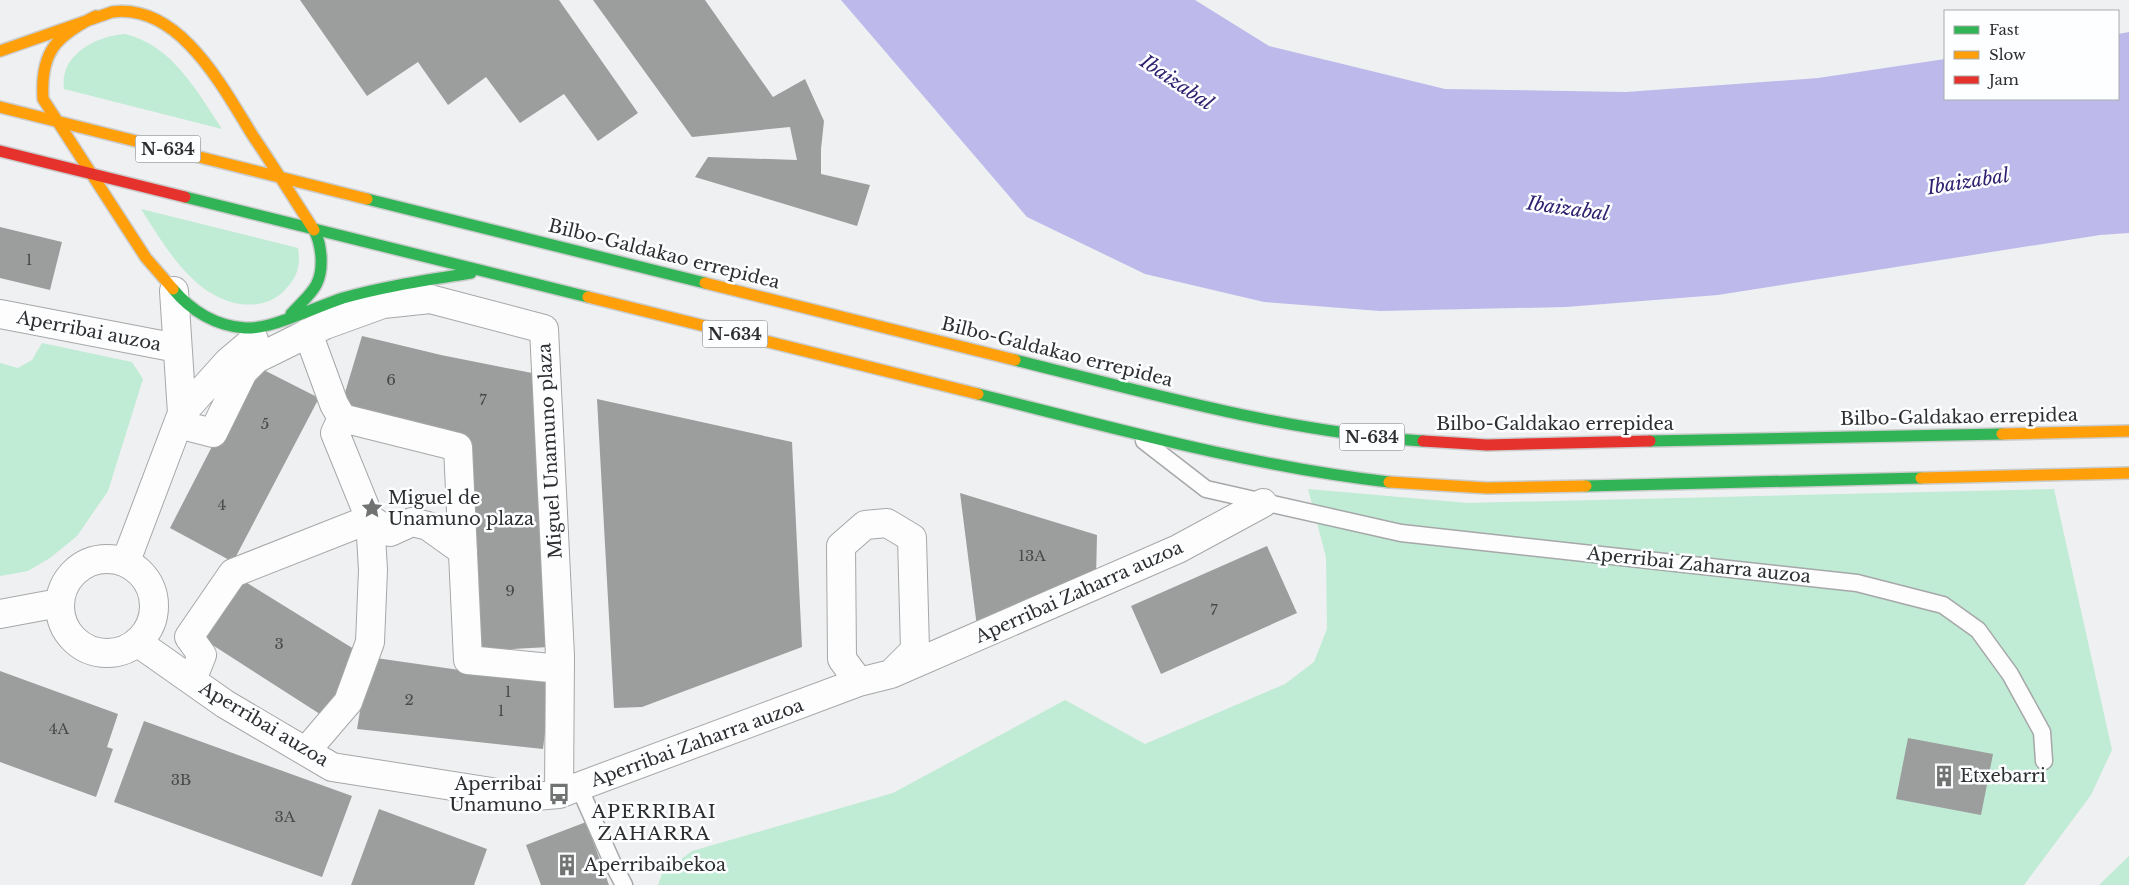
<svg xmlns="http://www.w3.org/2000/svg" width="2129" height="885" font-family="'Libre Baskerville',serif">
<rect width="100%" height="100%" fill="#eff0f1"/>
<path fill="#c0ebd5" d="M125 34C172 45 197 91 222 129L64 89C59 55 96 36 125 34Z
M141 209 298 248C301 267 297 278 283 292 271 303 256 306 240 304 192 296 165 246 141 209Z
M42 343 132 362 143 379 108 491 77 536 50 558 28 571 0 576V363L18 368 32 360Z
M1308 489 1468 503 2054 489 2112 750 2091 795 2024 885H658L662 874 692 851 893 793 1065 700 1145 744 1285 684 1314 662 1327 629 1326 557Z
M2129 856V885H2099Z"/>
<path fill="#bdbaeb" d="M841 0H1195L1269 46 1445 89 1626 92 1818 78 1945 59V99H2118V34L2129 32V233L2100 235 1718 295 1566 307 1380 311 1264 302 1145 274 1027 217Z"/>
<path fill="#9c9d9d" d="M300 0H559L638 113 598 141 564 94 520 123 486 77 448 105 418 62 367 96Z
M593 0H705L773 97 805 79 824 121 821 149V174L870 185 857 226 695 177 708 157 797 160 790 127 692 137Z
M0 227 62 242 50 290 0 278Z
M362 336 441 355 537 374 549 647 478 651 465 435 341 406Z
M254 365 319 398 233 562 170 528Z
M597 399 792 442 802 647 642 707 614 708Z
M960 493 1097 535 1096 578 977 627Z
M1267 546 1297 613 1161 674 1131 606Z
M236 576 362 654 323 716 197 635Z
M369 657 551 683 543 749 357 729Z
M0 671 118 714 107 747 113 749 96 797 0 762Z
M144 721 352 796 322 877 114 802Z
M1908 738 1993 754 1981 815 1896 799Z
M379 809 487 849 474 885H351Z
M586 822 609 885H541L526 845Z"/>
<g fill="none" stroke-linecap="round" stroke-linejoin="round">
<g stroke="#a6a7a8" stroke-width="19">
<path id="lane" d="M1144 441 1206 489 1401 533 1857 583 1943 605 1978 630 2010 674 2042 732 2044 761
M579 787 613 864 624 885"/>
</g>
<g stroke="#a6a7a8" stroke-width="30">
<path id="street" d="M174 291 182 413
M0 314 177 348
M308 333 334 404 342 418 458 447 468 660 560 669
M178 424 213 433 243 372 256 359 325 325 383 304 430 299 544 329 560 656 559 794
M887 523 912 538 915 650 891 674 859 682 842 659 841 546 865 525Z
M60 606a47 47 0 1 1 94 0a47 47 0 1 1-94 0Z
M126 561 182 413 228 362 254 340
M0 614 59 603
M137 642 225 704 332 767 523 797 559 794 859 682
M891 674 1178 549 1263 503
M192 680 202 655 189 637 233 573 370 519 335 433 342 418
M306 751 348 702 370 642 373 570 370 519 390 532 412 522 428 526 463 551"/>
</g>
<g stroke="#cbcccd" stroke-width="14">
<path id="fast" d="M185 197 588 297
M367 199 705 283
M173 289C191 311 216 326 245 328 270 330 318 306 343 298 385 286 428 280 471 273
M291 314C310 293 323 287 321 256 320 246 319 239 314 230
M1015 360C1149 393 1285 432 1423 441
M978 394C1114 428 1250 466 1389 482
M1650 441 2002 434
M1586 486 1921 478"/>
</g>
<g stroke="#cbcccd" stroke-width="14">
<path id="slow" d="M96 16C56 36 40 52 43 99L146 258 173 289
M0 51 112 12C180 3 223 88 253 136 274 167 294 199 314 230
M0 107 367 199
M705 283 1015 360
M588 297 978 394
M2002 434 2129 431
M1921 478 2129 473
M1389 482 1487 488 1586 486"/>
</g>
<g stroke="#cbcccd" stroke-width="14">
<path id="jam" d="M0 151 185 197
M1423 441 1487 445 1650 441"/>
</g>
<use href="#lane" stroke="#fdfdfd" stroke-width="16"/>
<use href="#street" stroke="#fdfdfd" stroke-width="28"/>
<use href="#fast" stroke="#30b455" stroke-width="11"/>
<use href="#slow" stroke="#ff9f0a" stroke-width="11"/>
<use href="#jam" stroke="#e5322d" stroke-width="11"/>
</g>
<defs>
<g id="sight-bare" transform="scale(1.725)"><path d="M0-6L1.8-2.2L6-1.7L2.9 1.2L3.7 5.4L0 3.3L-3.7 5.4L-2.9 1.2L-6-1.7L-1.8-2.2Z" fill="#717373" stroke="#fcfeff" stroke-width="2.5" paint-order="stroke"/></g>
<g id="building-bare" transform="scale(1.725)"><path d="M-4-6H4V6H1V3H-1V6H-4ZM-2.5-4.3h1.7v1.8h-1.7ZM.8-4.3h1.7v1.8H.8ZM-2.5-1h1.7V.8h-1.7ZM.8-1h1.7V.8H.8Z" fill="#717373" stroke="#fcfeff" stroke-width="2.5" paint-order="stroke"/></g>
<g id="bus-bare" transform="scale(1.725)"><path d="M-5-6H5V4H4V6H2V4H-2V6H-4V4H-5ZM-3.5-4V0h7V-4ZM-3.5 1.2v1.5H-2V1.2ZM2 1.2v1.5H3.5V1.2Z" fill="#717373" stroke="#fcfeff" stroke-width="2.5" paint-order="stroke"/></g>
</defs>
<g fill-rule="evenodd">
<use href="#sight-bare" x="372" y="508"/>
<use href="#building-bare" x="1944" y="776"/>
<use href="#bus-bare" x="559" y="794"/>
<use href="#building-bare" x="567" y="865"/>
</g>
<g text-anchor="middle" stroke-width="5" stroke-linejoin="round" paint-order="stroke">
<g font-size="15" fill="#494a4a">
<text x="29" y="265">1</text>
<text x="391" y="385">6</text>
<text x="483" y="405">7</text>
<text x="265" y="429">5</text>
<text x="222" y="510">4</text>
<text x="1032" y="561">13A</text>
<text x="510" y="596">9</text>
<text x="1214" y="615">7</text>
<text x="279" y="649">3</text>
<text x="508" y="697">1</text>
<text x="409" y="705">2</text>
<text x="501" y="716">1</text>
<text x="59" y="734">4A</text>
<text x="181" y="785">3B</text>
<text x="285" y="822">3A</text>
</g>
<g fill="#fcfeff" stroke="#6b6d6d" stroke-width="1">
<rect x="135.5" y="135.5" width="65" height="27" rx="4"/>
<rect x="702.5" y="320.5" width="65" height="27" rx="4"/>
<rect x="1339.5" y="423.5" width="65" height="27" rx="4"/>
</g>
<g font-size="16" font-weight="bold" fill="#2d2f2f">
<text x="168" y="155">N-634</text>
<text x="735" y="340">N-634</text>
<text x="1372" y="443">N-634</text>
</g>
<g font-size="18" fill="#2d2f2f" stroke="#fcfeff">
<text transform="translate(664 254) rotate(14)" y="6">Bilbo-Galdakao errepidea</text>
<text transform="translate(89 331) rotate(11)" y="6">Aperribai auzoa</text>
<text transform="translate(1057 352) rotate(14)" y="6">Bilbo-Galdakao errepidea</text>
<text transform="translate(1959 417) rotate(-1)" y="6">Bilbo-Galdakao errepidea</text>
<text x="1555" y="430">Bilbo-Galdakao errepidea</text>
<text transform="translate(550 451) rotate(-93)" y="6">Miguel Unamuno plaza</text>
<text transform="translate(1699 565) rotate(6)" y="6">Aperribai Zaharra auzoa</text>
<text transform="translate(1079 592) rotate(-24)" y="6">Aperribai Zaharra auzoa</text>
<text transform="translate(264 724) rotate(31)" y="6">Aperribai auzoa</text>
<text transform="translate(697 743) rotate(-20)" y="6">Aperribai Zaharra auzoa</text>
</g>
<g font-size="18" fill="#2d2f2f" stroke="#fcfeff" text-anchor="start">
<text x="388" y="504">Miguel de<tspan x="388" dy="21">Unamuno plaza</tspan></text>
<text x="1960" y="782">Etxebarri</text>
<text x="542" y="790" text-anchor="end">Aperribai<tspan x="542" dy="21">Unamuno</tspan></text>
<text x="584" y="871">Aperribaibekoa</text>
</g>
<g font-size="19" font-style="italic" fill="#31206f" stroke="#fcfeff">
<text transform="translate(1177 82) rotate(34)" y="7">Ibaizabal</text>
<text transform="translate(1968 181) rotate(-9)" y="7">Ibaizabal</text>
<text transform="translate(1568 208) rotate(8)" y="7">Ibaizabal</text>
</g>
<g font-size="19" letter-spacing="1" fill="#2d2f2f" stroke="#fcfeff">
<text x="654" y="818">APERRIBAI<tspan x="654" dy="22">ZAHARRA</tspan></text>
</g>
</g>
<rect x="1944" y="10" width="175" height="90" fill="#fcfeff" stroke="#a9abac"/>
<rect x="1954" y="26" width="25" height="8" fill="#30b455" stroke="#a9abac"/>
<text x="1989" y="35" font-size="15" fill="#2d2f2f">Fast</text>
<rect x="1954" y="51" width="25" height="8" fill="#ff9f0a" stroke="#a9abac"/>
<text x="1989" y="60" font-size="15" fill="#2d2f2f">Slow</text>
<rect x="1954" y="76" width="25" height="8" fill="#e5322d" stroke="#a9abac"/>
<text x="1989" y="85" font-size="15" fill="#2d2f2f">Jam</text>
</svg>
